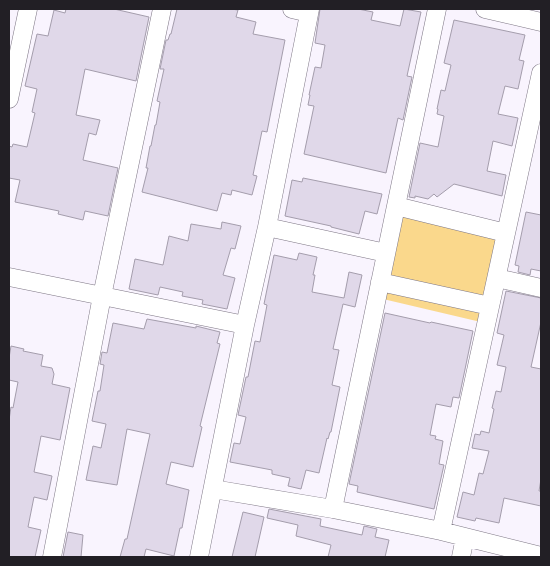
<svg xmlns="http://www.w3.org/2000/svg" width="550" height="566" font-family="Cabin,sans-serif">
<rect width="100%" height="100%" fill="#f9f4fe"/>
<path fill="#fad88c" d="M402 212 507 236 485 323 383 299Z"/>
<path fill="#e0d8e9" stroke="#a49dac" d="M66 9H114L149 17 136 81 85 69 76 115 100 120 96 135 89 133 83 160 118 168 108 216 85 211 83 220 58 214 59 211 15 202 20 180 9 178V146L12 147 13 144 27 147 35 113 32 112 37 89 25 86 37 34 48 36 54 10 65 13Z
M177 9H231L238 10 236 17 256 22 253 34 285 40 267 132 262 131 253 175 257 176 252 195 232 190 231 195 222 193 217 211 142 192 148 168H146L150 146H151L155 125H156L160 102 157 101 164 69H160L166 40H168L170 34H171Z
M320 9H358L373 12 371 20 400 26 404 9 421 12 407 76 412 77 403 120 398 118 386 173 304 154 314 106 308 105 310 95H309L315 67 321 68 325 45 315 43Z
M454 20 525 35 519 60 524 61 518 89 505 86 498 114 518 118 512 146 493 141 487 171 506 175 502 196 454 184 437 197 434 194 428 199 415 196V198L409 197 420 143 438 147 444 116 437 114 438 109H437L441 90 445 91 451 65 444 63Z
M303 178 382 194 377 214 365 211 359 234 331 227V226L285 216 292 180 302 182Z
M526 212 541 215V271L531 269 530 275 518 272 519 266 515 265Z
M222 222 241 226 235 249 231 248 223 275 235 278 227 309 202 304 203 300 182 296 183 292 160 287 158 295 129 289 135 259 163 265 169 236 188 241 191 224 221 229Z
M299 253 317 257 313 275H315L312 292 344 298 349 272 362 275 355 307 343 304 333 349 339 350 332 385 340 387 331 432H330L328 439 327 438 319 473 306 470 301 489 288 486 290 478 272 474V470L230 462 234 443 240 444 246 417 238 415 246 377H248L255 341 260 342 267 305 264 304 274 255 297 260Z
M506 291 541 298V322L531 367 541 369V479L539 491H541V506L504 498 499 523 476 518 475 521 457 517 463 492 474 495 479 473 483 474 489 451 472 448 475 434 480 435 481 431 489 433 494 409 492 408 496 391 501 392 506 367 497 365 504 335 497 333Z
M385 313 430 323 431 322 473 331 459 398 453 397 451 407 436 404 430 435 436 436 435 439 443 441 439 464 444 465 434 509 357 492 358 486 349 484Z
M147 319 196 328V326L220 332 217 343 220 344 200 426 202 427 193 467 171 462 166 484 189 490 184 517 182 528H180L174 556 146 549 144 557H120L125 539H127L150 434 127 429 117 485 86 480 93 446 101 448 106 424 92 421 98 391H100L104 365 100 364 102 352 107 353 113 323 144 329Z
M11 346 24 349 23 351 43 355 41 366 52 368 54 374 52 384 70 388 60 440 41 436 34 472 52 476 47 500 34 497 28 527 41 530 35 557H9V420L11 407 13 408 18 382 9 380V358Z
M269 509 321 519 320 526 362 535 364 526 377 529 375 537 389 540 385 557H328L331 545 296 536 298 525 267 518Z
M243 512 264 517 255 557H232Z
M68 532 83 535 81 557H63Z"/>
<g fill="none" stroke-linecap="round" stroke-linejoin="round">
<g stroke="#7e7785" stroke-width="19">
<path id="street" d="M292 9 309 13
M485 9 541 22
M9 99 28 9
M396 206 506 233
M267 227 386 253
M9 277 245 325
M497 278 541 288
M380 282 490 306
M213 489 333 509 441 531 541 556
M333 509 437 9
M441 531 541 73
M52 557 102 296 162 9
M199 557 245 325 267 227 310 9
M461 557 465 537"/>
</g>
<use href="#street" stroke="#fff" stroke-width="18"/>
</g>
<rect width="550" height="566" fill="none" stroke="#221f25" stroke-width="20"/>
</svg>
